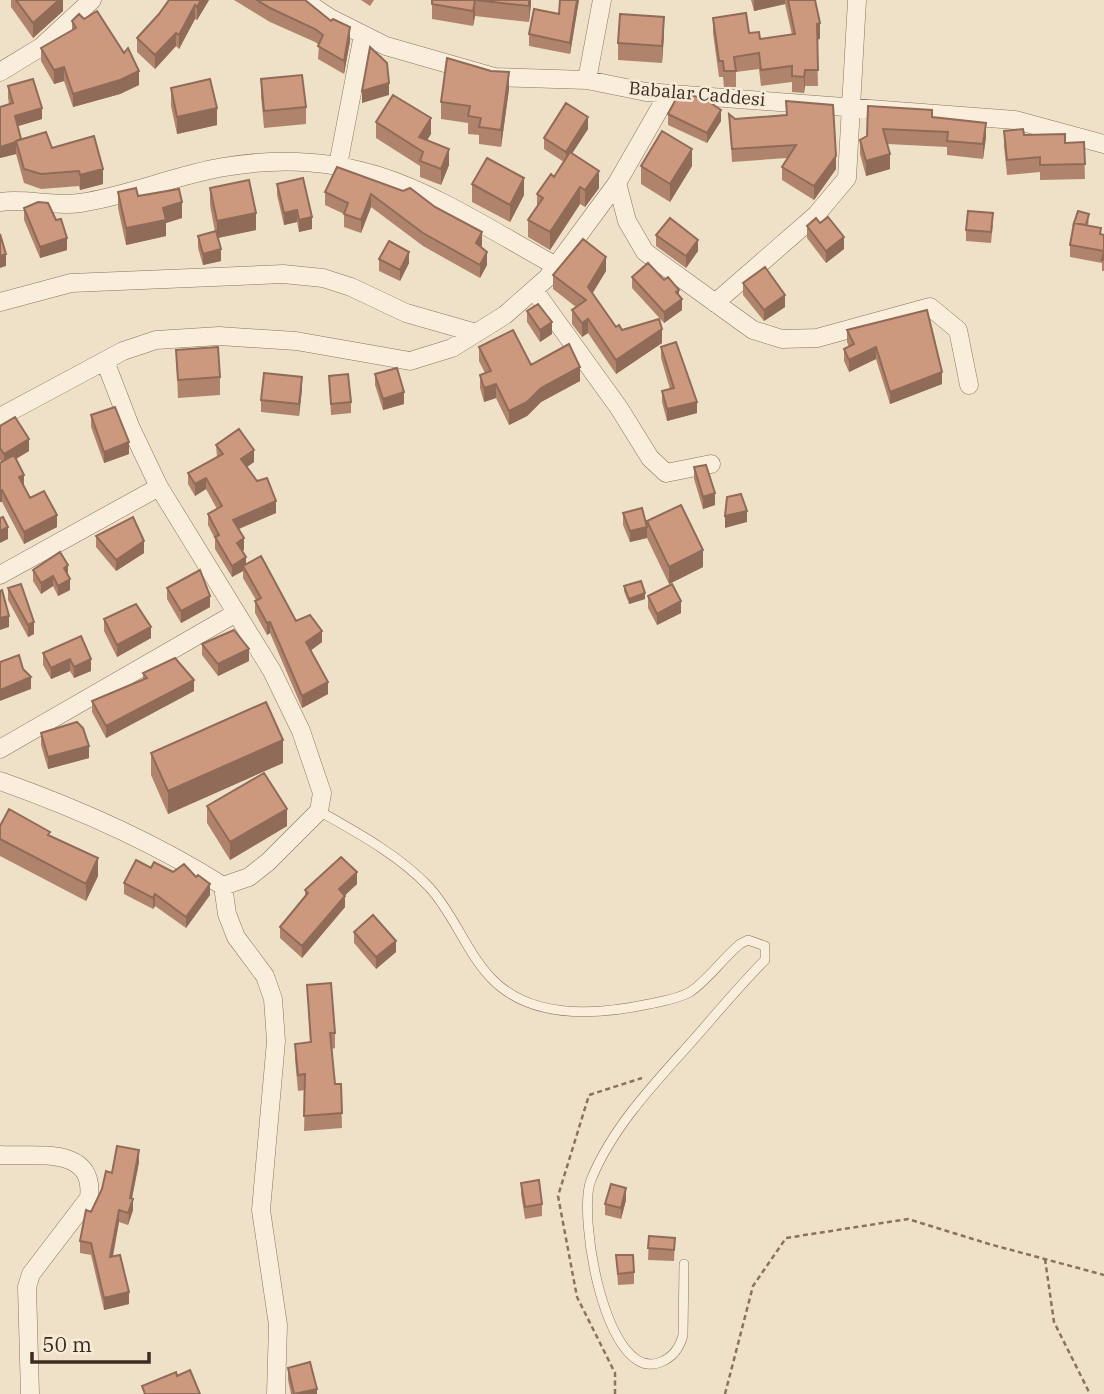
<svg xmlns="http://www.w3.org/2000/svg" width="1104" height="1394" font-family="'IBM Plex Serif',serif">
<rect width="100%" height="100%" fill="#efe1c8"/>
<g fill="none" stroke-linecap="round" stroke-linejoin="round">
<g stroke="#8c725d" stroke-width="10">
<path id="lane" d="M319 811C356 832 399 855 429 887 454 914 466 952 492 979 532 1020 598 1015 649 1004 663 1001 678 999 690 992 708 980 723 958 740 944L748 940 765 946V960C737 988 713 1018 687 1047 651 1087 611 1130 591 1180 577 1215 606 1385 661 1362 673 1357 680 1347 683 1335L684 1264"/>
</g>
<g stroke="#8c725d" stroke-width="19">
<path id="street" d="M303 0 330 18 386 46 494 77 587 80 646 92 1015 120 1104 144
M0 72 41 47 92 0
M587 80 602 0
M338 165 363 35
M617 183 627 221 645 252 753 330 782 339 817 338 930 307 958 330 969 385
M0 202C26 198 54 207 80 203 129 196 175 175 224 167 365 143 439 201 556 266
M534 290 619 408 650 458 666 473 711 464
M0 302 71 283 283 274 323 278 351 287 406 313 476 333
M715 303 816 215 847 178 857 0
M105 361 130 426 159 487 272 671 301 731 322 793 319 811 268 862 249 877 223 886
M0 417 123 351 156 340 219 336 296 341 410 361 452 348 505 315 547 278 617 183 668 94
M0 575 159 487
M0 749 236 613
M0 781C79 809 152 841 223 886L227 914 236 937 265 976 273 999 276 1041 261 1210 278 1325 276 1394
M0 1155C37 1157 95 1145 89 1198L31 1274 27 1287 30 1394"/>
</g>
<path stroke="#8c725d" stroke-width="2.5" stroke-dasharray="5 3.5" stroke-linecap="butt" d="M1045 1259 1054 1322 1090 1394
M615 1394V1373L577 1297 558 1196 589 1095 642 1078
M725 1394 753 1286 786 1238 908 1219 989 1244 1104 1275"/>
<use href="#lane" stroke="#f9eedc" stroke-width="9"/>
<use href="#street" stroke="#f9eedc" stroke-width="18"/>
</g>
<path fill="#b0846c" d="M11 0H63V11L33 38 11 7Z
M209 0 197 20 195 19 179 49 176 46 155 69 137 52V38L159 14Z
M234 0H305L350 41 344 74 318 59 319 45 315 42 270 22Z
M361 0H374L370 6Z
M432 0H531L529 22 475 16 473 26 432 19Z
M560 0H579L570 54 529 46V34L559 14Z
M751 0H815L820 39H817L818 86H805L804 93 792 92V82L761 86 759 69 736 72V87H724L723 77H719L713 33V18L760 39 792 35 785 4 754 11Z
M72 21 139 85 120 94 73 107 64 81 54 84 41 61V48L72 31Z
M664 34 662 63 618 60V43Z
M261 79 306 107V124L264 128 261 96Z
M8 86 42 119 18 126 21 139 52 148 103 184 80 190 79 186 41 189 24 183 16 154 0 158V107L9 104 8 98Z
M171 88 217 125 177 134 171 106Z
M509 89 501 147 479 144V135L468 134V123L441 119V102Z
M786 101 836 169 814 200 782 180V167L787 158 732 162 729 114 735 119 787 115Z
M868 106 932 117 986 137 983 159 947 155V147L887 144 890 169 866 176 860 154V140L867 136Z
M668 114 721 121 707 143 668 125Z
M376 122 431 134 427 140 449 165 441 185 420 177V166L376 138Z
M588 129 572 153 599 188 585 207 580 204 550 250 528 237V220L537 206V194L554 177 564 162 544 149V138Z
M1004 131 1065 143 1084 142 1085 179 1040 180V172L1007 175 1004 146Z
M641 166H692L670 202 641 184Z
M337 167 482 245 481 247 487 265 480 278 423 246 371 207 361 233 344 227V214L325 205V192Z
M277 184 312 229 299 232 297 222 284 225 277 195Z
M472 184 524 195 510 222 472 202Z
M210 188 256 230 218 238 221 261 203 265 198 248V236L215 232 210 205Z
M118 192 138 196 182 218 166 223V236L126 245 118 208Z
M24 208 67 250 40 258 24 220Z
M1089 220 1088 226 1104 235V271H1102V263L1070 257V245Z
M820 223 844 249 826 263 807 238V226Z
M993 224 991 243 966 241V230Z
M656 235 698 251 686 268 656 246Z
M379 259 409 263 400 281 379 271Z
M606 271 592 293 616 327 662 343 616 374 588 333 582 337 572 324V310L576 307 553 289V275Z
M632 277 664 280 679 296 682 310 664 323 632 288Z
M743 283 785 307 764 321 743 295Z
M527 311 552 334 540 342 527 322Z
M847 330 942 384 890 404 876 359 849 372 844 361V349L849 347 847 342Z
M479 347 531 365 580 381 541 402 527 416 509 425 496 398 484 402 480 388V375L485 373 479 361Z
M661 347 697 413 667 421 662 402V391L670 389 661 358Z
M176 350 220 377V395L178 398Z
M375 374 404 404 383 410 375 385Z
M329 376 351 402V413L331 415Z
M302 389 299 416 261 412V400Z
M91 415 129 454 104 463 91 427Z
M0 426 29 451 16 459 24 486 30 498 57 527 24 544 2 502H0V463L2 462 0 460Z
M216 445 254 462 247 467 276 513 239 529 244 550 242 551 246 564 296 621 322 642 310 651 328 694 302 708 270 633 267 635 255 613V601L256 600 243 578V571L232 577 215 549V539L208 525V514L217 509 206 489 195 496 188 484V473L217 457Z
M694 467 715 505 703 509 694 479Z
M623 513 647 538 630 542 623 525Z
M647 521 703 567 669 584 647 538Z
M96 536 144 553 116 571 96 547Z
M33 570 68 576 70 590 58 596 53 586 41 594 33 581Z
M624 586 645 599 629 604 624 591Z
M8 588 34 634 28 637 8 600Z
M167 588 210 607 181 623 167 599Z
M648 596 681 613 657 625 648 608Z
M104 619 151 638 117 657 104 631Z
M81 636 91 671 74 678 70 671 51 679 43 665V653Z
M202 644 249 661 218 676 202 655Z
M143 673 194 691 106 738 92 712V701L143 680Z
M41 733 89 758 48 769 41 745Z
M151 753 283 763 168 814 151 775Z
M207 806 287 826 230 860 207 823Z
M0 826 50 835 98 876 86 901 0 856Z
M151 868 210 895 186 928 155 906 153 909 124 894V883Z
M357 884 345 895V907L302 958 280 938V927L305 897V890Z
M354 932 396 952 376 969 354 943Z
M307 985 335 1033V1048L332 1049 335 1084H341L342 1128 304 1131 305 1090 298 1091 295 1059V1044L310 1042Z
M139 1162 132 1198 133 1210 128 1225 119 1222 113 1257 129 1304 104 1310 91 1255 80 1253V1241L91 1212 112 1173Z
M521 1183 542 1204V1216L525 1219 521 1194Z
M626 1200 621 1219 605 1215V1204Z
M649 1236 675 1238 674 1261 648 1260Z
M616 1255 634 1272V1284L618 1285Z
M288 1368 317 1394H291L288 1380Z"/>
<path fill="#906b58" d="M59 0H63V11L33 38V23Z
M201 0H209L197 20V7Z
M475 0V16L473 26V11Z
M529 0H531V5L529 22Z
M577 0H579L570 54V43Z
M754 0H785V4L754 11Z
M195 5V19L179 49V35Z
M664 17V34L662 63V46Z
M820 23V39L817 40V24Z
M350 27V41L344 74V61Z
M176 33V46L155 69V55Z
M64 67V81L54 84V70Z
M805 70V86L804 93V77Z
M139 71V85L120 94 73 107V94Z
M509 72V89L501 147V130Z
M389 83V95L362 103V91Z
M42 108V119L15 127V116Z
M217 108V125L177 134V117Z
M721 110V121L707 143V133Z
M588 117V129L566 163V152Z
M431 118V134L421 150 419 137Z
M986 123V137L983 159V144Z
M16 142V154L0 158V147Z
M449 149V165L441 185V169Z
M692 149V166L670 202V184Z
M890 154V169L866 176V161Z
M836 156V169L814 200V186Z
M103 169V184L80 190V175Z
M599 171V188L585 207V190Z
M524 178V195L510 222V205Z
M580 187V204L550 250V232Z
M371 194V207L361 233V220Z
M182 202V218L166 223V236L126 245V228L163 208Z
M297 210V222L284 225V213Z
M256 213V230L217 238V221Z
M312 217V229L299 232V220Z
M482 232V245L476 256V243Z
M844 237V249L826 263V251Z
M67 238V250L40 258V247Z
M698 240V251L686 268V256Z
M221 249V261L203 265V254Z
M409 252V263L400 281V270Z
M487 252V265L480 278V265Z
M6 254V266L0 268V256Z
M606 257V271L588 301V287Z
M679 290V301L682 299V310L664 323V312L676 292Z
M785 295V307L764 321V310Z
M588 319V333L582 337V323Z
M552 322V334L540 342V330Z
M662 329V343L616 374V360Z
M876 347V359L849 372V360Z
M580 367V381L541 402 527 416 509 425V411L541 388Z
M942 372V384L890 404V392Z
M302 377V389L299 416V404Z
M496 384V398L484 402V388Z
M404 392V404L383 410V399Z
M697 402V413L667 421V409Z
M29 439V451L4 466V454Z
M129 442V454L104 463V452Z
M254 450V462L241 471V459Z
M24 475V486L19 489V477Z
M206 478V489L195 496V484Z
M2 490V502H0V491Z
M715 493V505L703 509V497Z
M276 501V513L233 531V520Z
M747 511V522L725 528V516Z
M57 515V527L24 544V532Z
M8 527V539L0 543V531Z
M647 527V538L630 542V531Z
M244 538V550L237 554V543Z
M144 541V553L116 571V560Z
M703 550V567L669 584V567Z
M246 557V569L243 566V571L232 577V566Z
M68 565V576L64 568Z
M53 576V586L41 594V583Z
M70 579V590L58 596V586Z
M645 593V599L629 604V599Z
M210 596V607L181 623V611Z
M681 601V613L657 625V614Z
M9 616V627L0 630V618Z
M34 622V634L28 637V625Z
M270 622V633L267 635V623Z
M151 627V638L117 657V645Z
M322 631V642L306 654V642Z
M249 649V661L218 676V664Z
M70 659V671L51 679V668Z
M91 659V671L74 678V667Z
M31 677V689L0 701V690Z
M194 680V691L106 738V726Z
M328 682V694L302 708V696Z
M283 740V763L168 814V791Z
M89 746V758L48 769V757Z
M287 809V826L230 860V842Z
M98 858V876L86 901V884Z
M357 872V884L339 901V889Z
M210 884V895L186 928V917Z
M155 894V906L153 909V898Z
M345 896V907L302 958V946Z
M396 941V952L376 969V957Z
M139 1150V1162L130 1208 133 1199V1210L128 1225 130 1198Z
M626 1188V1200L621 1219V1208Z
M119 1210V1222L110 1269V1257Z
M129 1292V1304L104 1310V1298Z
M317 1389V1394H298Z"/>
<path fill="#cd997e" stroke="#906b58" stroke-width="2" d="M16 0H59L33 23Z
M169 0H201L197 7 195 5 179 35 176 33 155 55 137 38 159 14Z
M257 0H305L331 21 333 19 350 27 344 61 318 46 323 35 315 29 270 8Z
M432 0H529V6L475 0 473 11 432 4Z
M560 0H577L570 43 529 34 534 9 559 14Z
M788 0H815L820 23 817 24 818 70H805L804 77 792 76V66L761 70 759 53 734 57 736 71H724L723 61H719L713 18 746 13 749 33 759 32 760 39 795 34Z
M97 11 124 53 128 48 139 71 120 80 73 94 64 67 54 70 41 48 76 28 72 21 79 14 84 19Z
M620 14 664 17 662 46 618 43Z
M370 47 387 63 389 83 362 91Z
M447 58 491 71 509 72 501 130 479 127 481 118 468 116 470 106 441 102Z
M302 75 306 107 264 111 261 79Z
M33 79 42 108 15 116 21 139 16 141V142L0 147V107L13 103 8 86Z
M210 79 217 108 177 117 171 88Z
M393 95 431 118 419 137 449 149 441 169 420 161 423 152 376 122Z
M678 95 702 97 721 110 707 133 668 114Z
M786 101 833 105 836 156 814 186 782 167 796 145 732 149 729 114 735 119 787 115Z
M566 103 588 117 566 152 544 138Z
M868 106 932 110V117L986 123 983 144 947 141 948 132 883 129 890 154 866 161 860 140 867 136Z
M1023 129 1024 135 1065 134V143L1084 142 1085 164 1040 165V157L1007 160 1004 131Z
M662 131 692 149 670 184 641 166Z
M46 132 52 148 94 136 103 169 80 175 79 171 41 174 24 169 16 141Z
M570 152 599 171 585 190 580 187 550 232 528 220 543 198 537 194 551 174 554 177Z
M487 158 524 178 510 205 472 184Z
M337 167 403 191 410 188 435 207 482 232 476 243 487 252 480 265 423 233 371 194 361 220 344 214 348 203 325 192Z
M303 178 312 217 299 220 297 210 284 213 277 184Z
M249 180 256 213 217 221 210 188Z
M136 188 138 196 179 189 182 202 163 208 166 220 126 228 118 192Z
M38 202 48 203 56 220 61 219 67 238 40 247 24 208Z
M968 211 993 213 991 232 966 230Z
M1078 211 1089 214 1086 225 1074 223 1073 226Z
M828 217 844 237 826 251 807 226 816 218 820 223Z
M670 218 698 240 686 256 656 235Z
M1074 223 1101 228 1100 234 1104 235V260H1102L1104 251 1070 245Z
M216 231 221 249 203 254 198 236Z
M0 234 6 254 0 256Z
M583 239 606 257 588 287 616 327 619 325 622 330 659 319 662 329 616 360 588 319 582 323 572 310 586 300 553 275Z
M389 241 409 252 400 270 379 259Z
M648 263 664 280 668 277 679 290 676 292 682 299 664 312 632 277Z
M765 267 785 295 764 310 743 283Z
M538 304 552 322 540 330 527 311Z
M927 310 942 372 890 392 876 347 849 360 844 349 854 344 847 330Z
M513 330 531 365 569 344 580 367 541 388 527 402 509 411 496 384 484 388 480 375 491 371 479 347Z
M676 342 697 402 667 409 662 391 674 388 661 347Z
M218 347 220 377 178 380 176 350Z
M397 368 404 392 383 399 375 374Z
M264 373 302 377 299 404 261 400Z
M348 374 351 402 331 404 329 376Z
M115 407 129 442 104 452 91 415Z
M15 417 29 439 4 454 0 448V426Z
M239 429 254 450 241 459 257 481 267 478 276 501 233 520 244 538 237 543 246 557 232 566 215 537 219 535 208 514 222 506 206 478 195 484 188 473 223 454 216 445Z
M14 455 24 475 19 477 30 498 44 491 57 515 24 532 2 490 0 491V463Z
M706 465 715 493 703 497 694 467Z
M741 494 747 511 725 516 727 497Z
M681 505 703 550 669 567 647 521Z
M642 508 647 527 630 531 623 513Z
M3 517 8 527 0 531V518Z
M133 517 144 541 116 560 96 536Z
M60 552 68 565 64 568 70 579 58 586 53 576 41 583 33 570Z
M261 556 296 621 310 615 322 631 306 642 328 682 302 696 270 622 267 623 255 601 261 598 243 566Z
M200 570 210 596 181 611 167 588Z
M641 581 645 593 629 599 624 586Z
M21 584 34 622 28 625 8 588Z
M672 584 681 601 657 614 648 596Z
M2 590 9 616 0 618V591Z
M136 604 151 627 117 645 104 619Z
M234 630 249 649 218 664 202 644Z
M81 636 91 659 74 667 70 659 51 668 43 653Z
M19 655 23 669 31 677 0 690V662Z
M175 658 194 680 106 726 92 701 147 678 143 673Z
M266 702 283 740 168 791 151 753Z
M77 722 83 728 89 746 48 757 41 733Z
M264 773 287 809 230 842 207 806Z
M9 809 50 832 48 835 98 858 86 884 0 839V826Z
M341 857 357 872 339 889 345 896 302 946 280 927 308 893 305 890Z
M136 860 151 868 154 862 173 872 184 864 196 877 198 875 210 884 186 917 155 894 153 898 124 883Z
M373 915 396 941 376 957 354 932Z
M331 983 335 1033H330L335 1084H341L342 1113 304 1116 305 1074 298 1075 295 1044 311 1042 307 985Z
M117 1146 139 1150 130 1198 133 1199 128 1213 119 1210 110 1257 120 1255 129 1292 104 1298 91 1243 80 1241 86 1210 91 1212 102 1189 106 1171 112 1173Z
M539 1180 542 1204 525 1207 521 1183Z
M611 1184 626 1188 621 1208 605 1204Z
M649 1236 675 1238 674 1250 648 1248Z
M616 1255H633L634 1272 618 1274Z
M310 1362 317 1389 294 1394 288 1368Z
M190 1370 200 1394H145L142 1386 176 1372 177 1376Z"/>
<g text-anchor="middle" stroke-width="5" stroke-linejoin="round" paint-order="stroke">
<g font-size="18" fill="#3c2c20" stroke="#f6ebd8">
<text transform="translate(697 94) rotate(5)" y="6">Babalar Caddesi</text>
</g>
</g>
<path d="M32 1352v10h117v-10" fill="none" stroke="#3c2c20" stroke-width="3.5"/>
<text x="42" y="1352" font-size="21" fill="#3c2c20" stroke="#f6ebd8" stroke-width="5" paint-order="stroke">50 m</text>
</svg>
